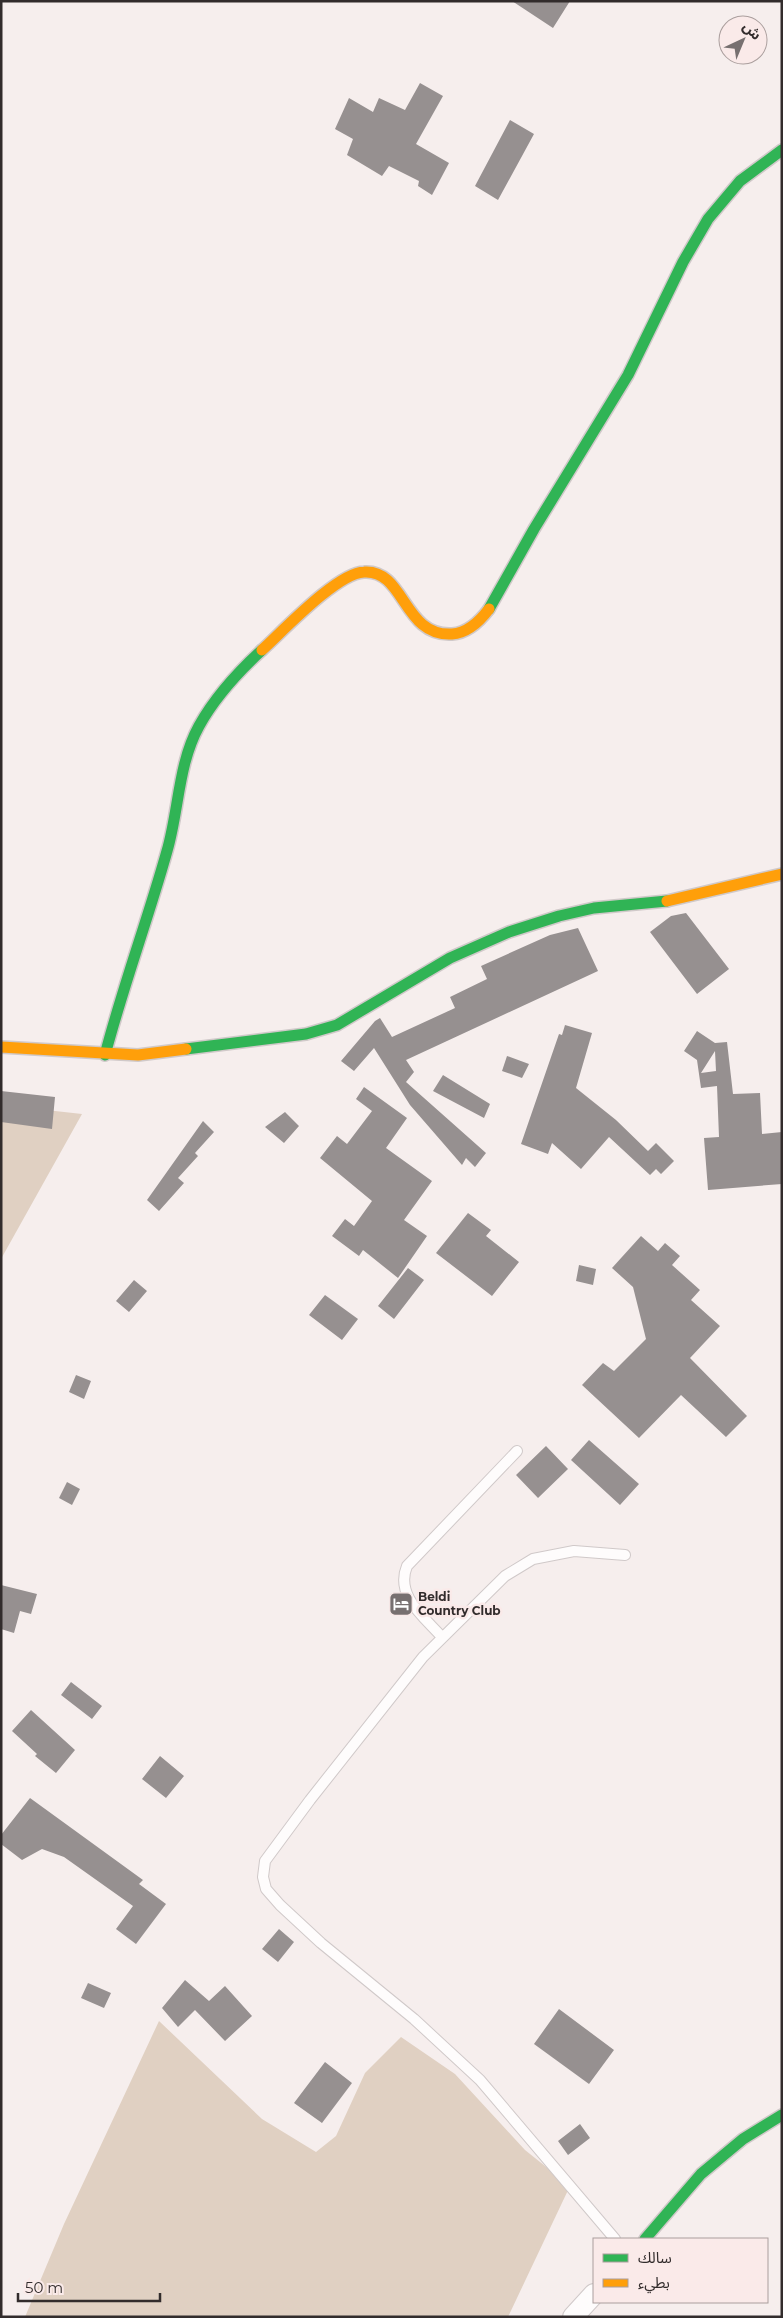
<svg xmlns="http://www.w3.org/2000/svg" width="783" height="2318" font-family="Montserrat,'Noto Sans Arabic',sans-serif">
<rect width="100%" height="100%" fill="#f6eeed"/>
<path fill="#e0d0c2" d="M1 1105 82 1114 1 1259Z
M159 2021 262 2119 316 2152 336 2136 365 2073 401 2037 455 2074 525 2150 570 2186 508 2317H25L64 2224Z"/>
<path fill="#969090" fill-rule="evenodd" d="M512 1H570L553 28Z
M420 83 443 96 416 144 449 163 432 195 418 186 419 181 389 166 382 176 347 155 353 139 335 129 349 98 373 112 379 98 405 110Z
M510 120 534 134 498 200 475 186Z
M686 913 729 969 697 994 650 932 671 916Z
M578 928 598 971 406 1060 414 1072 406 1082 486 1153 475 1167 466 1158 462 1165 410 1105 374 1048 354 1071 341 1061 375 1021 380 1018 392 1037 455 1008 450 997 487 979 481 966 550 935Z
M565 1025 592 1033 576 1088 616 1120 648 1151 656 1143 674 1161 661 1174 656 1169 650 1175 609 1137 581 1169 552 1143 548 1154 521 1144 559 1034 562 1035Z
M697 1031 715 1043 727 1042 733 1094 760 1093 762 1134 782 1132V1184L708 1190 704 1138 719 1137 717 1086 701 1088 697 1060 684 1051ZM715 1051 716 1071 701 1073Z
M507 1056 529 1064 522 1078 502 1071Z
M443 1075 490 1104 484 1118 433 1091Z
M364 1087 407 1118 386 1148 432 1181 404 1220 427 1236 398 1278 363 1250 359 1256 332 1236 345 1219 354 1226 372 1201 320 1158 337 1136 347 1144 372 1111 356 1099Z
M1 1091 55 1097 52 1129 1 1122Z
M285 1112 299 1126 284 1143 265 1127Z
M203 1121 214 1132 195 1153 198 1156 178 1178 184 1183 159 1211 147 1200Z
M468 1213 491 1230 486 1236 519 1262 492 1296 436 1253Z
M641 1236 658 1251 665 1243 680 1256 672 1265 700 1290 691 1300 720 1326 690 1358 747 1416 726 1437 681 1395 639 1438 582 1385 603 1363 614 1371 646 1339 633 1287 612 1268Z
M579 1265 596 1269 593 1285 576 1281Z
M408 1268 424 1280 394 1319 378 1306Z
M134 1280 147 1291 129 1312 116 1301Z
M325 1295 358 1319 342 1340 309 1315Z
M76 1375 91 1381 84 1399 69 1392Z
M589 1440 639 1484 620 1505 571 1460Z
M546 1446 568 1469 538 1498 516 1475Z
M67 1482 80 1489 72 1505 59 1498Z
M1 1585 37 1594 31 1614 20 1611 14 1633 1 1629Z
M71 1682 102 1706 92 1719 61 1695Z
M31 1710 75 1750 56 1773 35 1756 37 1754 12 1731Z
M160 1756 184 1776 166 1798 142 1779Z
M30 1798 143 1880 139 1884 166 1904 136 1944 116 1929 133 1906 64 1857 42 1849 22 1860 1 1844V1835Z
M279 1929 294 1942 278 1962 262 1949Z
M185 1980 209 2001 225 1986 252 2016 225 2041 195 2010 178 2027 162 2008Z
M88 1983 111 1993 104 2008 81 1998Z
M559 2009 614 2050 589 2084 534 2044Z
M325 2062 352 2083 322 2123 294 2103Z
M580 2124 590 2138 568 2155 558 2141Z"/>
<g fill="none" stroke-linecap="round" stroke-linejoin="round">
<g stroke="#d0c9c9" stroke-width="12">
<path id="lane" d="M441 1636C423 1616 395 1595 407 1566L517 1451
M615 2239 480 2080 414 2019 321 1943 280 1905 266 1889 263 1877 265 1861 310 1800 423 1657 505 1576 533 1559 574 1551 625 1555"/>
</g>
<g stroke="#d0c9c9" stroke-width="22">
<path id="street" d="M573 2317 594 2294"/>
</g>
<g stroke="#d0c9c9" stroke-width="14">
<path id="fast" d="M489 609 534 529 628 375 683 262 708 219 740 181 782 150
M186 1049 306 1034 337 1025 450 958 509 932 559 916 594 908 667 901
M105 1055C123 986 148 919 167 851 179 810 178 764 199 726 215 697 238 672 262 650
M645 2239 701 2174 743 2139 782 2115"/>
</g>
<g stroke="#d0c9c9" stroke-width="14">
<path id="slow" d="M262 650C283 631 337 573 364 572 405 569 403 637 452 634 468 633 480 621 489 609
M667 901 782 874
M1 1047 138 1055 186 1049"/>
</g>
<use href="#lane" stroke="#fefcfc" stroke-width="10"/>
<use href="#street" stroke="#fefcfc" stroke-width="20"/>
<use href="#fast" stroke="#30b455" stroke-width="11"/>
<use href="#slow" stroke="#ff9f0a" stroke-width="11"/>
</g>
<defs>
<g id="hotel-square" transform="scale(1.25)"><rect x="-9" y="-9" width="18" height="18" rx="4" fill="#777070" stroke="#faeae9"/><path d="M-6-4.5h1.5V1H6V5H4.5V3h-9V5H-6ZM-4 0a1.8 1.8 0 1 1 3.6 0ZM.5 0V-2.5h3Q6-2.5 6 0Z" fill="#fff"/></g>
</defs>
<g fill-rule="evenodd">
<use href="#hotel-square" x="401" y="1604"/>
</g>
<g text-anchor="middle" stroke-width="5" stroke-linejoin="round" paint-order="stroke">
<g font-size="12" font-weight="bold" fill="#322c2c" stroke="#faeae9" text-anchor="start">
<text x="418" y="1601">Beldi<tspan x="418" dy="14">Country Club</tspan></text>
</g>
</g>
<rect width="783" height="2318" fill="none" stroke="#322c2c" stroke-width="5"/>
<rect x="593" y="2238" width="175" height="65" fill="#faeae9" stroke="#aa9e9d"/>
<rect x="603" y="2254" width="25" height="8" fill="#30b455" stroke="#aa9e9d"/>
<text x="638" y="2263" font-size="15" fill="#322c2c">سالك</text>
<rect x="603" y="2279" width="25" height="8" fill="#ff9f0a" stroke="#aa9e9d"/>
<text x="638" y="2288" font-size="15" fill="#322c2c">بطيء</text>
<g transform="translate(743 40) rotate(44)"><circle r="24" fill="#faeae9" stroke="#aa9e9d"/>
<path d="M0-4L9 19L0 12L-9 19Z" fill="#777070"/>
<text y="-8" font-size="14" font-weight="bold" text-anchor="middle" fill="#322c2c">ش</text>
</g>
<path d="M18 2293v8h142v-8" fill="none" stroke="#322c2c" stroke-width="2.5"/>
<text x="25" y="2293" font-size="15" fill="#322c2c" stroke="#faeae9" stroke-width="4" paint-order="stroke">50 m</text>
</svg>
